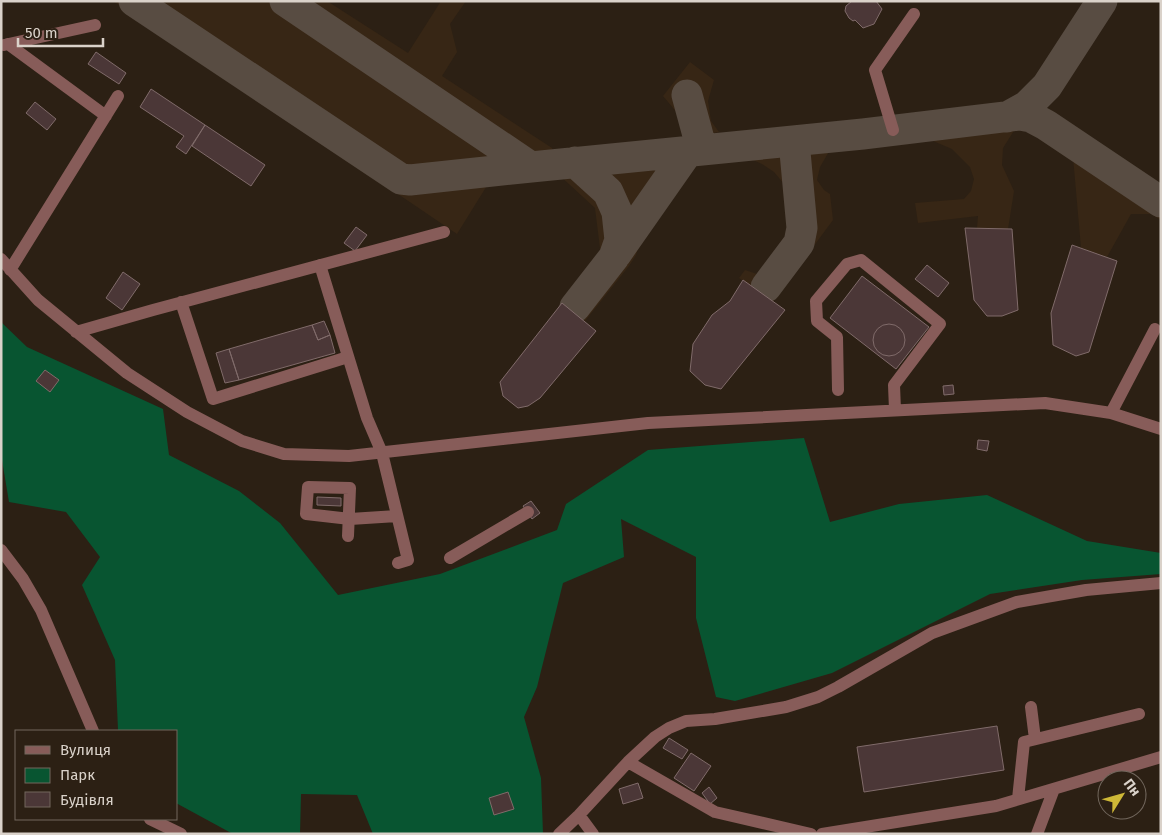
<svg xmlns="http://www.w3.org/2000/svg" width="1162" height="835" font-family="'Fira Sans',sans-serif">
<rect width="100%" height="100%" fill="#2c2014"/>
<path fill="#372615" d="M113 1H327L408 53 441 1H466L450 24 457 52 442 76 552 148 558 174 687 164 636 233 639 244 636 255 629 266 585 321 567 307 601 256 595 208 558 174 488 184 457 234Z
M690 62 714 80 708 101 711 121 719 132 683 138 689 127 663 96Z
M1015 129 1003 148 1002 165 1014 191 1008 229 977 228 978 216 918 223 915 203 964 199 971 191 974 179 970 167 952 149 926 138Z
M831 148 820 167 817 180 824 190 830 194 833 220 773 301 739 278 745 270 763 276 793 234 785 185 774 172 762 164 746 157Z
M1073 157 1161 215V220L1151 214H1131L1107 257 1081 248Z"/>
<path fill="#085531" d="M1 322 27 347 163 409 169 455 239 491 280 523 338 595 440 574 557 530 566 504 648 450 804 438 830 522 899 504 987 495 1087 541 1161 553V574L1082 580 990 594 832 673 735 701 716 697 696 618V557L621 519 624 557 563 583 537 687 524 717 541 778 543 834H373L357 795 301 794 300 834H233L176 803V731L118 730 115 660 82 585 100 557 66 512 9 502 1 454Z"/>
<g fill="none" stroke-linecap="round" stroke-linejoin="round">
<path stroke="#584c42" stroke-width="31" d="M134 1 401 179 410 180 531 167
M285 1 531 167 863 134 1020 115 1031 117 1046 125 1161 202
M687 95 702 150
M1007 117 1027 106 1047 86 1102 1
M616 254 688 151
M766 287 799 243 802 228 794 141
M575 307 614 257 620 240 617 212 608 192 575 162"/>
</g>
<path fill="#4b3737" stroke="#806b6a" d="M852 1H876L882 9 874 24 863 28 855 20 853 21 849 18 845 11 846 6Z
M96 52 126 73 119 84 88 64Z
M151 89 205 125 186 154 176 147 184 136 140 107Z
M35 102 56 119 47 130 26 113Z
M205 125 265 165 251 186 192 146Z
M356 227 367 235 355 251 344 243Z
M965 228 1012 229 1018 310 1002 316H987L974 300Z
M1072 245 1117 261 1089 352 1076 356 1053 345 1051 313Z
M927 265 949 283 938 297 915 279Z
M123 272 140 284 122 310 106 298Z
M862 276 929 327 896 369 830 318Z
M743 280 785 310 721 389 705 385 690 371 693 344 712 315 730 301Z
M562 303 596 331 540 398 528 406 518 408 503 396 500 382Z
M324 321 330 335 318 340 312 325Z
M873 340a16 16 0 1 1 32 0a16 16 0 1 1-32 0Z
M312 325 318 340 330 335 335 353 239 380 229 349Z
M229 349 239 380 225 383 216 353Z
M45 370 59 380 50 392 36 381Z
M953 385 954 394 944 395 943 386Z
M978 440 989 441 987 451 977 449Z
M317 497 341 498V506L317 505Z
M531 501 540 513 532 519 523 506Z
M997 726 1004 770 864 792 857 747Z
M669 738 688 750 682 759 663 748Z
M691 753 711 766 694 791 674 778Z
M638 783 643 798 623 804 619 789Z
M709 787 717 798 710 804 702 793Z
M508 792 514 809 494 815 489 798Z"/>
<g fill="none" stroke-linecap="round" stroke-linejoin="round">
<path stroke="#875c59" stroke-width="12" d="M8 44 106 116
M4 45 95 25
M893 130 875 70 914 14
M1 259 38 300 127 373 187 412 242 441 284 454 349 456 648 423 1045 403 1111 413 1161 429
M320 265 367 418 382 453 408 560 398 563
M10 270 118 96
M181 302 213 399 348 357
M76 332 153 310 444 232
M838 390 837 337 817 321 816 301 847 264 861 260 940 324 894 385 895 410
M1111 413 1155 329
M348 536 350 488 308 487 306 514 350 519 397 516
M1 550 23 579 41 610 93 731
M450 558 528 512
M1031 707 1035 739
M628 762 715 812 811 834
M1018 799 1024 742 1139 714
M579 815 593 834
M150 819 181 834
M559 834 579 815 628 762 655 737 669 728 686 721 715 719 786 707 818 697 838 687 932 633 1017 602 1086 590 1161 583
M822 834 996 806 1161 757
M1037 834 1054 789"/>
</g>
<rect width="1162" height="835" fill="none" stroke="#dad2ca" stroke-width="5"/>
<rect x="15" y="730" width="162" height="90" fill="#2c2014" stroke="#72675d"/>
<rect x="25" y="746" width="25" height="8" fill="#875c59" stroke="#72675d"/>
<text x="60" y="755" font-size="15" fill="#dad2ca">Вулиця</text>
<rect x="25" y="768" width="25" height="15" fill="#085531" stroke="#72675d"/>
<text x="60" y="780" font-size="15" fill="#dad2ca">Парк</text>
<rect x="25" y="792" width="25" height="15" fill="#4b3737" stroke="#72675d"/>
<text x="60" y="805" font-size="15" fill="#dad2ca">Будівля</text>
<g transform="translate(1122 795) rotate(53)"><circle r="24" fill="#2c2014" stroke="#72675d"/>
<path d="M0-4L9 19L0 12L-9 19Z" fill="#ceb837"/>
<text y="-8" font-size="14" font-weight="bold" text-anchor="middle" fill="#dad2ca">Пн</text>
</g>
<path d="M18 38v8h85v-8" fill="none" stroke="#dad2ca" stroke-width="2.5"/>
<text x="25" y="38" font-size="15" fill="#dad2ca" stroke="#2c2014" stroke-width="4" paint-order="stroke">50 m</text>
</svg>
